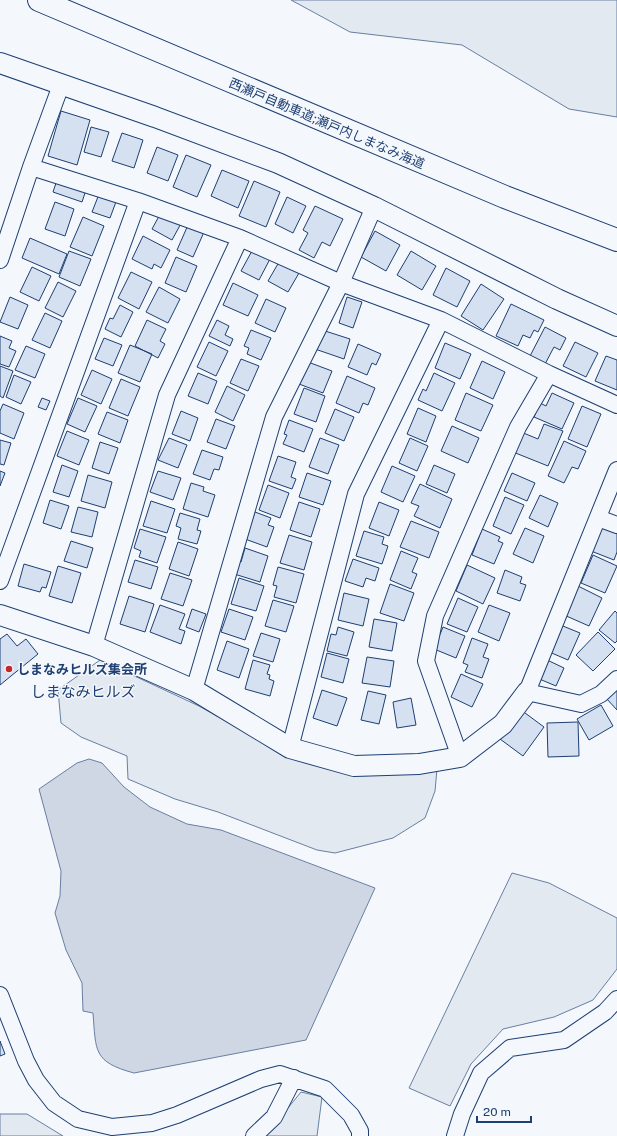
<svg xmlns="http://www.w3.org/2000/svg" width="617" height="1136" font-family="'Public Sans','Noto Sans JP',sans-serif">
<rect width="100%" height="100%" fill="#f4f7fb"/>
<path fill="#e3e9f0" stroke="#687fa3" d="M291 0H617V117L569 109 462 45 350 32Z
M100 660 199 706 284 754 437 769 435 791 425 818 393 838 335 853 317 850 218 812 175 799 128 779 127 756 81 737 61 723 58 690Z
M512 873 549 883 617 918V969L593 1000 554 1017 503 1029 471 1064 450 1106 409 1088Z
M301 1092 322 1097 317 1136H265Z
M0 1114H27L63 1136H0Z"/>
<path fill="#cfd7e4" stroke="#687fa3" d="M89 759 102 763 124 787 150 807 187 824 221 830 375 888 306 1040 134 1073C93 1062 96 1051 93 1013L83 1011 82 983 66 950 55 913 60 896 61 871 39 789 77 763Z"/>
<path fill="#d5e0f0" stroke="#1d3f73" d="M61 111 90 120 77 165 48 156Z
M91 127 109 132 101 157 84 152Z
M122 133 143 140 134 168 112 161Z
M157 147 178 155 168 181 147 173Z
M186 155 211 165 197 197 173 187Z
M222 170 249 181 238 208 211 196Z
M60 171 86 190 82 202 53 192Z
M254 181 280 192 266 227 239 216Z
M103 184 120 191 110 218 92 212Z
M287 197 306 206 293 233 275 224Z
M55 202 74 209 65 236 45 229Z
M315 206 343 219 330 246 322 242 314 258 299 250 308 233 303 230Z
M164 207 184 218 172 240 152 229Z
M83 217 104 226 92 256 70 247Z
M188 225 204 232 193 257 177 250Z
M375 231 400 245 386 271 361 257Z
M143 236 170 250 161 268 154 264 152 269 132 259Z
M30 238 67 254 59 274 22 258Z
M253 249 270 259 259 280 241 271Z
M69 251 91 259 80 286 59 277Z
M411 251 436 266 422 290 397 275Z
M176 257 197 266 186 292 165 283Z
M279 262 299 273 288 292 268 281Z
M32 267 51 276 39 301 20 292Z
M446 268 470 281 457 307 433 295Z
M131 272 152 282 139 309 118 298Z
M58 282 76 291 63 317 45 308Z
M233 283 258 295 248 316 223 305Z
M481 284 504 299 483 330 461 316Z
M159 287 180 299 168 323 146 312Z
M10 297 28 305 18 329 0 322Z
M347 297 362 302 353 328 339 323Z
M266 299 286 308 275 332 255 323Z
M511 304 544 320 538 332 534 330 530 338 523 335 518 346 496 336Z
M120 305 133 312 121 337 105 329 110 318 113 319Z
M45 313 62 321 50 348 32 340Z
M147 320 166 329 160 341 165 344 158 358 135 346Z
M217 320 229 326 225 335 233 339 230 346 209 336Z
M545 327 566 338 560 350 554 347 544 366 529 358Z
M251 330 271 338 261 360 247 354 249 348 244 346Z
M322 330 350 339 344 359 315 349Z
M0 336 12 341 9 348 16 351 9 367 0 364Z
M104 338 122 345 113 366 95 359Z
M209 342 228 351 216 376 197 367Z
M575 342 598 353 586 377 563 366Z
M445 343 471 354 460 379 435 368Z
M358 344 381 354 376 365 372 363 367 375 348 367Z
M130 345 152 354 140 382 118 373Z
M26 346 45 354 35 378 15 370Z
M606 356 617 360V390L595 381Z
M241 359 259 366 248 391 230 383Z
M482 361 505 372 493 399 470 388Z
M308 362 332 371 323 393 299 384Z
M0 366 13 371 3 398 0 396Z
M92 370 112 379 101 404 81 395Z
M198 373 217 381 208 404 188 396Z
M434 373 455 383 442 411 418 400 423 389 426 391Z
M14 375 31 382 21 404 6 397Z
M347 376 375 388 368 405 363 403 359 413 336 403Z
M121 379 140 387 128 416 109 408Z
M227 386 245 395 233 421 215 412Z
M304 388 325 396 316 422 294 414Z
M466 393 493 405 481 431 455 420Z
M552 393 574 403 562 429 534 417 540 403 546 406Z
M42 398 50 401 46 410 38 407Z
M78 398 97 406 85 432 67 424Z
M3 404 24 413 14 439 0 433V411Z
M582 406 601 414 587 447 568 439Z
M418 408 436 416 426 442 407 434Z
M335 409 354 417 344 441 325 433Z
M181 411 198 418 190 441 172 434Z
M107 412 128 420 120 443 98 434Z
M216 419 235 426 226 449 207 442Z
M289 420 313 429 304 452 283 444 287 435 284 434Z
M544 424 563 431 548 466 513 452 521 432 538 439Z
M452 426 479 438 468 463 441 451Z
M67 431 89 440 79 465 57 456Z
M169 438 187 445 178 468 158 460Z
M320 438 339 445 328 474 309 467Z
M410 438 428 446 417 471 399 463Z
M0 440 11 443 4 465 0 464Z
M564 441 586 451 578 469 572 467 564 483 548 476Z
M100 442 118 448 109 474 92 468Z
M202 450 223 457 219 470 214 469 210 480 193 474Z
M278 456 296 462 291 477 296 479 292 489 269 481Z
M62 465 78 471 69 497 53 492Z
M434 465 455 474 447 493 426 484Z
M392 466 415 476 403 502 381 492Z
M0 471 5 473 0 486Z
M158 471 181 478 173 500 150 492Z
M307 473 331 481 323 505 299 497Z
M512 473 535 483 527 501 504 491Z
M88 475 112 482 105 508 81 501Z
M191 483 204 487 203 491 215 495 208 517 183 509Z
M420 484 452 499 440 528 414 516 419 506 411 503Z
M268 485 289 493 280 518 259 510Z
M540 495 558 503 548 527 529 518Z
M505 497 524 505 511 534 493 526Z
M50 500 69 506 61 529 43 523Z
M151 501 175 509 167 533 143 526Z
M299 502 320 509 311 537 290 530Z
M379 502 399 510 389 536 369 528Z
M78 507 98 512 92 537 71 532Z
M255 512 271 518 268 525 274 527 267 547 245 539Z
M180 513 200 519 197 530 201 531 197 544 178 539 181 528 176 526Z
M411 521 439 532 429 558 400 547Z
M603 524 617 530V552L614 560 591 551Z
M525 528 544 536 533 563 513 554Z
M140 529 166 537 157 563 139 557 141 551 134 548Z
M482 529 500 537 498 541 503 543 494 564 472 555Z
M364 531 384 537 382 544 388 546 382 564 356 556Z
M289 535 312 542 304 570 280 563Z
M71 541 93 548 87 568 64 561Z
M178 542 198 549 189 576 169 569Z
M245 548 268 556 260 582 231 573 235 560 241 562Z
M401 551 418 558 412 572 417 574 411 589 390 580Z
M593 555 617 566 605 593 581 583Z
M353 559 379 568 375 581 366 578 363 587 345 581Z
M135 560 158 567 151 589 128 582Z
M24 564 51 572 46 588 42 587 40 592 18 586Z
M467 565 495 578 483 604 456 591Z
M58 566 81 573 72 603 49 596Z
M278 567 304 574 296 603 274 597 277 586 273 585Z
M505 570 522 577 520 583 526 585 520 601 497 593Z
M170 573 192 580 183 606 161 599Z
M239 578 264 586 256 611 231 604Z
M390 584 414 593 404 621 380 613Z
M578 586 602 598 589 626 564 615Z
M344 593 369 599 363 626 338 620Z
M129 596 154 604 145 632 120 624Z
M458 598 478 607 467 632 447 624Z
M273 600 294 606 286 632 265 626Z
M160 605 185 614 179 629 185 631 181 644 150 632Z
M489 605 510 613 499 641 478 632Z
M192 609 206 614 199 632 186 627Z
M229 609 253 617 245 640 221 632Z
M615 611 617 613V641L615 643 599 630Z
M374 619 397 623 392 651 369 647Z
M558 624 580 633 568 660 547 651Z
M338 627 354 632 347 656 327 651 331 634 336 635Z
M443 627 465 636 456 658 434 649Z
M598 632 615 649 593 671 576 655Z
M261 633 280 639 273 662 253 656Z
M7 634 17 646 26 639 38 654 0 685V639Z
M472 638 488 644 483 657 489 659 482 678 465 672 468 665 463 663Z
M227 641 249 649 239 678 217 670Z
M327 653 349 659 343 683 321 677Z
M367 657 394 661 390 687 362 683Z
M545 659 564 668 556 686 537 678Z
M253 660 270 665 267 674 270 675 269 679 274 681 270 696 245 689Z
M461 674 483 684 472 707 451 697Z
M617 689V710L606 698Z
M322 690 347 698 337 726 313 718Z
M368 691 386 695 379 724 361 720Z
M411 698 416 725 397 728 393 702Z
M601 705 613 726 589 740 577 719Z
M521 710 544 727 523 756 500 739Z
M578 722 579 756 548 757 547 723Z
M0 1041 5 1054 0 1056Z"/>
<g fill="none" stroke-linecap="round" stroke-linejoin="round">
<g stroke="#1d3f73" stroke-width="18">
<path id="minor" d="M31 167 138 201 240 238 341 283 441 320 549 374 617 405
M0 260 31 167 61 85
M617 470 527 692 581 704 601 694 617 679
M598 518 617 525
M0 581 138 201
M94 646 167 395 240 238
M194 690 274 417 341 283 374 207
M290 748 356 494 441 320
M460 757 426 661 435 616 518 427 549 374
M0 995 26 1061 36 1080 54 1103 78 1119 112 1127 152 1123 177 1115 261 1079 280 1074 325 1089 351 1115 360 1131V1136
M254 1136 274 1117 294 1078
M455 1136 462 1114 481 1073 510 1048 564 1040 605 1012 617 999"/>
</g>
<g stroke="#1d3f73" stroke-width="22">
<path id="tertiary" d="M0 63 155 117 278 163 374 207 557 299 617 326
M0 615 94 646 194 690 290 748 354 766 419 764 460 757 503 724 527 692"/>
</g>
<g stroke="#1d3f73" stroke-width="24">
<path id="motorway" d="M39 0 505 197 617 240"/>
</g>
<use href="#minor" stroke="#f4f7fb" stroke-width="16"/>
<use href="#tertiary" stroke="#f4f7fb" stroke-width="20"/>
<use href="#motorway" stroke="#f4f7fb" stroke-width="22"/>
</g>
<circle fill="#c62828" stroke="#f4f7fb" stroke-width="1.5" cx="9" cy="669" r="4"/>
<g text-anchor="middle" stroke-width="3" stroke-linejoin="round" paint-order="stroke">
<g font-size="13" fill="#1d3f73" stroke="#f4f7fb">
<text transform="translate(327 123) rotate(23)" y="5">西瀬戸自動車道;瀬戸内しまなみ海道</text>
</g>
<g font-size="13" font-weight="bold" fill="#1d3f73" stroke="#f4f7fb" text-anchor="start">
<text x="17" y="674">しまなみヒルズ集会所</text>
</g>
<g font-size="15" fill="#1d3f73" stroke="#f4f7fb">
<text x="83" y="697">しまなみヒルズ</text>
</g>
</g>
<path d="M477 1116v6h54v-6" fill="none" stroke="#1d3f73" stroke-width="2"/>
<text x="483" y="1116" font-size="12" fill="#1d3f73" stroke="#f4f7fb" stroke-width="3" paint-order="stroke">20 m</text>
</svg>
